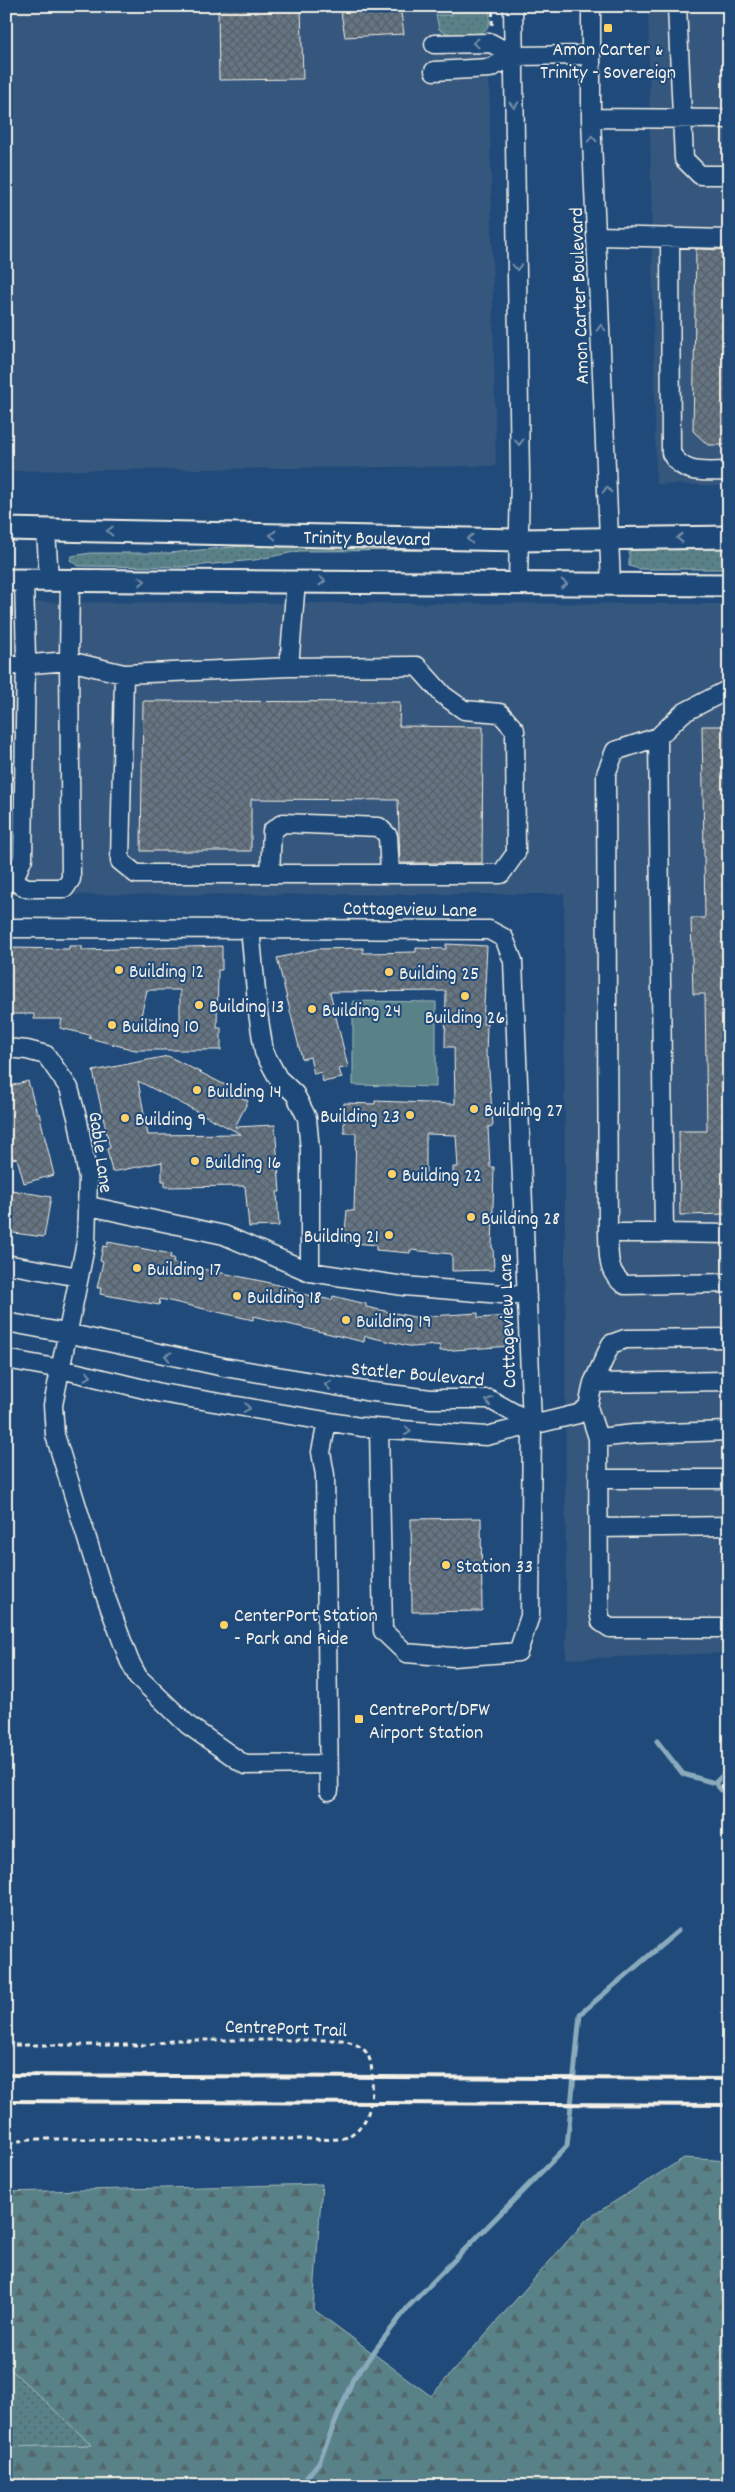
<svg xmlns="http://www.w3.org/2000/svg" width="735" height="2492" font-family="Dekko,sans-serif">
<defs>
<pattern id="grass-dots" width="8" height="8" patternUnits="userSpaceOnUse" patternTransform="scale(1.25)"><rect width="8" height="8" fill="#598188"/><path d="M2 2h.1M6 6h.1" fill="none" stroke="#52676a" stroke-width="1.8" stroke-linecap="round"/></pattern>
<pattern id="forest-firs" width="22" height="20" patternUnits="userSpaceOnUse" patternTransform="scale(1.25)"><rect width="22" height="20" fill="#598188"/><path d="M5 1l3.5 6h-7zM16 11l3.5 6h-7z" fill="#52676a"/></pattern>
<pattern id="building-cross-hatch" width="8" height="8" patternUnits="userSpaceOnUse" patternTransform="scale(1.25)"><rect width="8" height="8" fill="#657584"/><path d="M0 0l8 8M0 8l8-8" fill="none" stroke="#575e65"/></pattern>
</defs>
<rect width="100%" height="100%" fill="#1f4a7a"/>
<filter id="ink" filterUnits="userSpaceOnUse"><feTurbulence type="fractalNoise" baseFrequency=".02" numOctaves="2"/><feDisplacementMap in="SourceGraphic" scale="10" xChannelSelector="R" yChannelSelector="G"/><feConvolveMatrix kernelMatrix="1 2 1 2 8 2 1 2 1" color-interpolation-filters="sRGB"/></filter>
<g filter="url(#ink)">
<path fill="#34577d" d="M6 6H488L496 466 6 471Z
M648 6H729V486L656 484Z
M6 602 729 604V1653L566 1659 564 894 6 895Z"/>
<path fill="url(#grass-dots)" stroke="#a6b9b8" d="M452 6H489C490 12 491 21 488 26 481 40 449 37 439 29L436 15H452Z
M264 544 487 546 488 550 299 551 255 560 183 567 78 566 70 560 72 556 90 553H169Z
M629 546H729V569H639L629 566Z
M6 2365 93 2445 6 2447Z"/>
<path fill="url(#forest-firs)" stroke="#a6b9b8" d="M684 2158 729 2161V2486H6V2447L92 2445 6 2365V2192L322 2184 313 2309 431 2396 587 2219Z"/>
<path fill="#598188" stroke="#a6b9b8" d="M353 1001 436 1002V1087L353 1085Z"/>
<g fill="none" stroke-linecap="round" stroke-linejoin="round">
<path stroke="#8aabbc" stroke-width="5" d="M657 1741 683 1774 715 1783 729 1798
M715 1783 729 1769
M300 2486 319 2462 353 2379 408 2307 567 2146 580 2014 678 1931"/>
</g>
<path fill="url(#building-cross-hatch)" stroke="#f4f1e8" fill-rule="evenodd" d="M218 6H301L303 79 219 80Z
M340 6H400L404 34 345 37Z
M696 249 729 250V445H708L693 431Z
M143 701 400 702 399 726 483 727 482 863H400L398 800 251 799V851H141Z
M702 726H729V1214L680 1215 679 1131H707L705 994H693L691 918H705Z
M446 944 487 946 483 1024H487L486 1057H488L493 1126 488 1127 490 1167H494L492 1248H493L494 1270 452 1271V1254L410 1250V1253L376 1250V1245L344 1242 347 1210 354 1211 356 1133H344V1103L375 1104V1101L455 1104 454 1047H445L446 991 330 992 348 1067 339 1069 342 1078 323 1082 321 1072 314 1074 310 1057 302 1059 277 958 316 949 363 948V953L416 952V948L446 949ZM426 1134 456 1135 458 1167H453V1182H426Z
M69 946H82V950L222 946V970H218L217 1028H221V1050H135L89 1038 90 1035 60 1028 62 1019H34V1014H6V954H10V948L69 949ZM147 990H180V1025L141 1016Z
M168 1056 231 1088 229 1091 248 1101 235 1127 275 1125 280 1192H277L279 1226 249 1227 245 1186 165 1187V1181H162V1162L112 1172 107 1149 110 1148 93 1071ZM138 1081 233 1130 241 1134 148 1135Z
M28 1081 37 1113H39L54 1175 24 1183 17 1158 13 1159 6 1133V1087Z
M6 1189 51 1197 44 1237 6 1232Z
M108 1242 171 1254 170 1258H174L173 1263 266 1282 293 1289 292 1292 332 1300 333 1296 366 1304V1307L414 1317 478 1313V1318L509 1316 511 1346 440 1351V1346L437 1345 413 1347 365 1336 364 1342 254 1316 253 1320 165 1300 160 1299 159 1305 100 1294 101 1288H97L103 1262 100 1261 103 1246 107 1247Z
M481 1518 482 1611 412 1612 411 1519Z"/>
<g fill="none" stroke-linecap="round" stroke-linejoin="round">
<g stroke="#f4f1e8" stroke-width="21">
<path id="minor" d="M513 6 520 476 518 583
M591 6V118L611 584
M677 6 684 159 700 175H729
M434 44 491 43 514 56
M434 71 490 68 514 56 591 55
M591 118 729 119
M597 236 729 239
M670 237 671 453C684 476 705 471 729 471
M46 530 49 580
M70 582 69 661 124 674 120 861 136 874H501L516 853 515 730 500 713 464 710 443 695 417 666 289 667 296 581
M6 666 69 661 71 879 65 888H27L7 878
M124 674 289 667
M729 689 683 713 658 737 615 751 606 774 608 1233C609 1254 606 1273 625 1285L729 1283
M270 874 272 831 283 823 379 827 388 836 390 874
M6 878 17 872 23 858 26 658 24 580
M6 928 489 930 504 938 513 961 532 1423 530 1616 518 1652 453 1657 406 1653 383 1631 379 1429
M250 928 258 1013 264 1052 278 1078 295 1094 307 1118 310 1150V1272
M6 1048 27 1050 46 1055 69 1088 78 1121 88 1178 86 1242 53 1405 55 1435 100 1581 129 1660 138 1677 188 1725 245 1765 328 1764
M89 1206 224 1235 310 1272 404 1286 527 1296
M608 1233H664L658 737
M664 1233 729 1234
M6 1264 79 1277
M6 1322 66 1333 224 1367 365 1391 431 1399H489L532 1423
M729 1338 625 1339 611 1344 593 1383 588 1407 598 1438 599 1610 601 1622 610 1628H729
M6 1359 61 1369 161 1393 361 1427 486 1436 578 1414 588 1407
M593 1383 729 1381
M327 1422 321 1452 325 1475 329 1791
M598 1438 634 1434 729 1431
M599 1479H729
M599 1528 729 1526"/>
</g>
<g stroke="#f4f1e8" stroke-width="25">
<path id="major" d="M6 529 519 540 729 537
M6 580 729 585"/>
</g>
<path stroke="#f4f1e8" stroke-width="3" stroke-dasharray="5 4" stroke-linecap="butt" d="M492 25 493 6
M6 2045H145L178 2040H342C351 2042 360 2045 366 2052 376 2064 373 2107 365 2120 362 2126 355 2132 349 2136 341 2141 324 2139 314 2139H29L6 2144"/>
<use href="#minor" stroke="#1f4a7a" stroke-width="18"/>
<use href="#major" stroke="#1f4a7a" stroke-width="21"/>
<path stroke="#f4f1e8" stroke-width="4" d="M6 2075 729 2079
M6 2101 729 2105"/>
</g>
<defs><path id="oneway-chevron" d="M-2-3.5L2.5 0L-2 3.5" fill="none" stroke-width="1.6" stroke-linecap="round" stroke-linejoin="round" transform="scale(1.25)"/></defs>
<g stroke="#748da6">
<use href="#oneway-chevron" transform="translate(476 43) rotate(179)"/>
<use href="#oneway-chevron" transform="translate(514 105) rotate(89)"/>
<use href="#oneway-chevron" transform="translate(592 139) rotate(-93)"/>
<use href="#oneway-chevron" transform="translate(517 267) rotate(89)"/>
<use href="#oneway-chevron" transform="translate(601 328) rotate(-92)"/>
<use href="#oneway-chevron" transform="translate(519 442) rotate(89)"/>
<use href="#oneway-chevron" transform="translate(607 490) rotate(-92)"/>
<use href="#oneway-chevron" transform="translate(110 531) rotate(-179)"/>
<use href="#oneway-chevron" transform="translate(273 535) rotate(-179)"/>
<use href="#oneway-chevron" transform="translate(680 538) rotate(179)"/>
<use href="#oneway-chevron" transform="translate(470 539) rotate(-179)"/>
<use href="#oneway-chevron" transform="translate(142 581)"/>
<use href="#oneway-chevron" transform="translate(322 581) rotate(1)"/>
<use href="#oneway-chevron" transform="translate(564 584) rotate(1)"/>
<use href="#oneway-chevron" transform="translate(168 1356) rotate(-167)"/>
<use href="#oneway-chevron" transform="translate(88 1376) rotate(13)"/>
<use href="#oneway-chevron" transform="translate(328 1385) rotate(-170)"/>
<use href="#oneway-chevron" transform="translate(489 1401) rotate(-164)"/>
<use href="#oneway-chevron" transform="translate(247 1408) rotate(10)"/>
<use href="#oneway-chevron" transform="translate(408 1431) rotate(4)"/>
</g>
</g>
<g fill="#ffd166" stroke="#1f4a7a" stroke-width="2">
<rect x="603" y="23" width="10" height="10" rx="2.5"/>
<circle cx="119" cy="970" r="5"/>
<circle cx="389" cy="972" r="5"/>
<circle cx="465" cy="996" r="5"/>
<circle cx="199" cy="1005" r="5"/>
<circle cx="312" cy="1009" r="5"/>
<circle cx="112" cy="1025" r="5"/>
<circle cx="197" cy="1090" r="5"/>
<circle cx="474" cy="1109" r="5"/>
<circle cx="410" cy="1115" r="5"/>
<circle cx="125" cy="1118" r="5"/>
<circle cx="195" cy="1161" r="5"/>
<circle cx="392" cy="1174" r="5"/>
<circle cx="471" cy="1217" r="5"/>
<circle cx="389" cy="1235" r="5"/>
<circle cx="137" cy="1268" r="5"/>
<circle cx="237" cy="1296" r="5"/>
<circle cx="346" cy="1320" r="5"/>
<circle cx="446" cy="1565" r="5"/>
<circle cx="224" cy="1625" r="5"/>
<rect x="354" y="1714" width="10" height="10" rx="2.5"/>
</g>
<g text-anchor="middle" stroke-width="4" stroke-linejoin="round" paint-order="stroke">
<g font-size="20" fill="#f4f1e8" stroke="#1f4a7a" text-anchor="start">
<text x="608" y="55" text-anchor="middle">Amon Carter &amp;<tspan x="608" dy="23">Trinity - Sovereign</tspan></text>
<text x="129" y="977">Building 12</text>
<text x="399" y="979">Building 25</text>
<text x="209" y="1012">Building 13</text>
<text x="322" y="1016">Building 24</text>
<text x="465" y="1023" text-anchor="middle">Building 26</text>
<text x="122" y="1032">Building 10</text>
<text x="207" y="1097">Building 14</text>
<text x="484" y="1116">Building 27</text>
<text x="400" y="1122" text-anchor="end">Building 23</text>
<text x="135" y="1125">Building 9</text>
<text x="205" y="1168">Building 16</text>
<text x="402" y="1181">Building 22</text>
<text x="481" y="1224">Building 28</text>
<text x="379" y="1242" text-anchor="end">Building 21</text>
<text x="147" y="1275">Building 17</text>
<text x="247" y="1303">Building 18</text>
<text x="356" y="1327">Building 19</text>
<text x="456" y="1572">Station 33</text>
<text x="234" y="1621">CenterPort Station<tspan x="234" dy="23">- Park and Ride</tspan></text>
<text x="369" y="1715">CentrePort/DFW<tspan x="369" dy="23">Airport Station</tspan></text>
</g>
<g font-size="20" fill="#f4f1e8" stroke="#1f4a7a">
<text transform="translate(578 296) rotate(-92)" y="7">Amon Carter Boulevard</text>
<text transform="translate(367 537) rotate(1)" y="7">Trinity Boulevard</text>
<text transform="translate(410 908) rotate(1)" y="7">Cottageview Lane</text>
<text transform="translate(102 1152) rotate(82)" y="7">Gable Lane</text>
<text transform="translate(506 1321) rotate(-92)" y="7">Cottageview Lane</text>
<text transform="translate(418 1373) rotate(5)" y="7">Statler Boulevard</text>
<text transform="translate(286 2027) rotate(2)" y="7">CentrePort Trail</text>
</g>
</g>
<rect width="735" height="2492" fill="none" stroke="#1f4a7a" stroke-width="25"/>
<rect x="12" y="12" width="710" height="2467" fill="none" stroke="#f4f1e8" stroke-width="2" filter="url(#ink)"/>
</svg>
